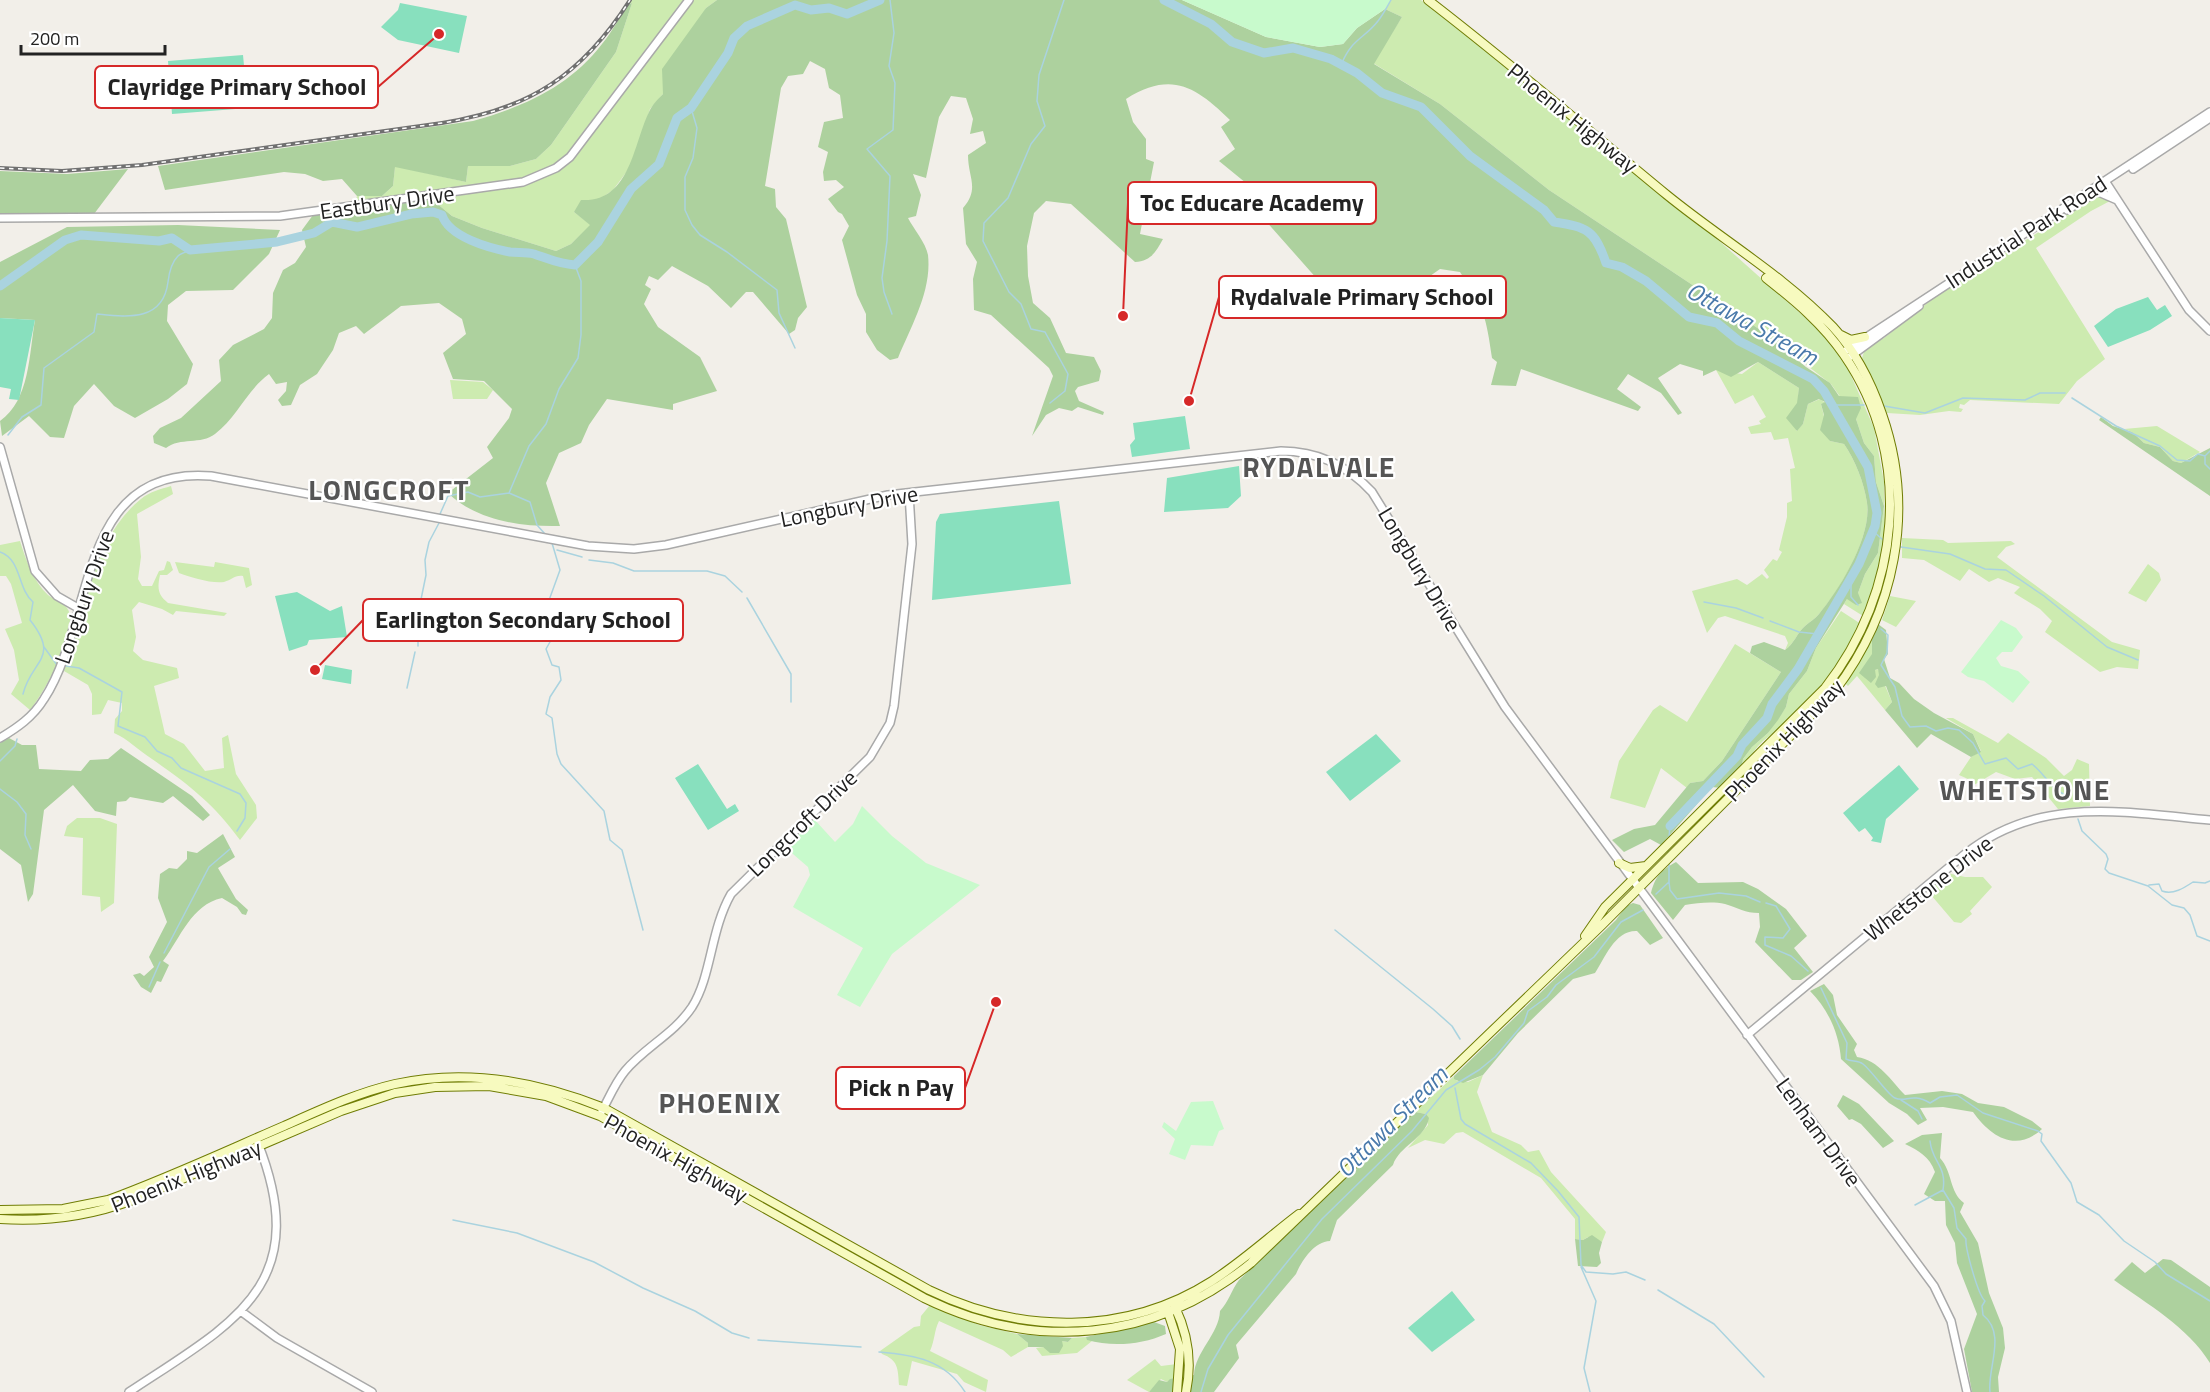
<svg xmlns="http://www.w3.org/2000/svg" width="2210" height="1392" font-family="'Titillium Web',sans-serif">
<rect width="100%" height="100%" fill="#f2efe9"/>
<path fill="#cdebb0" d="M631 0H717L706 8 663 94 650 109 631 166 613 190 597 201 574 212 591 225 571 244 556 251 482 228 452 216 435 202 424 200 353 210 357 196H382L393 186 395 166 466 182 468 166H510L536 159 551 145 616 52 632 3 627 5Z
M1391 0H1421L1511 71 1708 231 1819 330 1845 362 1874 428 1884 482 1885 535 1881 565 1870 603 1863 616 1844 604 1847 599 1858 593 1865 574 1878 553 1884 506 1876 482 1874 456 1864 443 1856 419 1831 384 1765 333 1549 190 1440 104 1373 63 1402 17 1385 9Z
M2098 195 2107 197 2110 201 2091 211 2036 248 2105 359 2077 381 2059 404 1970 400 1964 405 1960 404 1959 408 1963 409 1961 412 1949 411 1920 415 1887 413 1862 358 1865 349 1884 338 1936 296Z
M1758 362 1799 388 1796 431 1803 424 1808 404 1820 399 1825 403 1821 404 1830 441 1844 444C1855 460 1864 482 1867 503 1872 536 1840 590 1819 614 1815 619 1809 622 1805 626 1797 633 1794 644 1785 650L1788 643 1785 636 1725 616 1718 618 1707 633 1692 591 1737 579 1747 585 1762 574 1767 579 1769 577 1764 570 1773 559 1777 561 1782 552 1779 550 1787 517V503L1792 501 1790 469 1795 468 1788 438 1774 440 1771 432 1751 434 1748 427 1761 424 1759 421 1766 417 1753 395 1735 404 1716 370 1742 374Z
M450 380 483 382 493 390 487 399H453Z
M2157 426 2200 452 2181 463 2173 461 2160 447 2144 443 2132 432 2124 429Z
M171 486 173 494 137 514 141 557 138 579 142 586H152L159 571 164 570 167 561 170 562 173 570 167 575H160C157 589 158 595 168 603L227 613 224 616 176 611 173 615 162 609 139 602 132 610 136 637 133 651 143 660 177 668 179 678 154 686 165 734 184 744 205 771 224 768 222 738 228 735 236 774 256 805 257 818 240 840C214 804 188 784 152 759 138 750 128 739 114 733L115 719 122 711V703L108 700 101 714 92 715V694L88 685 64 671C82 615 93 537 141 499 149 492 161 489 171 486Z
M1902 538 1943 540 1948 543 2011 541 2015 544 2006 547 1997 557 2112 642 2140 650 2138 669 2117 667 2100 672 2045 632 2052 621 2040 609 2014 593 2020 587 1998 578 1989 582 1969 569 1960 581 1924 560 1902 558Z
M20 541C26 560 33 581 48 595 54 600 63 602 67 608 82 627 43 694 30 710L11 694 19 680 14 650 5 629 22 623 11 584 6 576H0V545Z
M175 562 214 567 215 562 249 568 252 585 246 588 243 576C234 575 232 580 224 582 212 584 190 577 179 573Z
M2148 564 2159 573 2161 580 2146 602 2128 593Z
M1890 596 1916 601 1896 627 1882 620Z
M1841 611 1861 624C1839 670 1804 710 1763 741 1755 748 1750 759 1742 765L1743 759 1752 747 1768 733 1786 707 1789 694 1807 671 1816 648Z
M1872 640 1875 670 1878 669 1892 702 1885 710 1857 676 1848 686 1845 683Z
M1735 644 1781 672 1722 761 1703 781 1690 783 1687 788 1661 768 1645 808 1610 798 1619 761 1653 710 1660 705 1687 722Z
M1946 718H1953L1998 743 2008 733 2046 758 2064 776 2072 770 2077 759 2089 764 2090 806 2058 809 2032 777 2015 779 1996 772 1974 785 1968 779 1959 775 1971 757 1981 751 1973 734Z
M77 818H100L117 824 114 903 101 912 100 897 82 895 83 838 64 836 67 826Z
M1947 873 1965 877H1983L1992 887 1970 911 1972 914 1961 923 1954 922 1931 895 1930 889Z
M1483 1075 1477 1092 1492 1132 1521 1145 1528 1152 1539 1150 1551 1172 1606 1232 1602 1242 1588 1237 1583 1240 1575 1239V1219L1541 1178 1463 1132 1456 1133 1444 1144 1425 1140 1408 1148 1428 1125 1426 1114 1415 1112 1454 1076 1457 1081 1468 1082Z
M930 1305 979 1325 1017 1334 1028 1343V1347L1011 1357 1003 1350 939 1321C934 1331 935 1340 930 1351L988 1380 986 1392 964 1382 957 1374 912 1361 907 1386 899 1385C898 1368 898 1360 882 1354L880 1351 914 1327 920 1326 921 1316Z
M1086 1337 1092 1341 1077 1353 1042 1356 1036 1348 1043 1347 1053 1353 1062 1341 1068 1342 1072 1338Z
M1155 1359 1161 1366 1177 1364V1378L1167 1382 1161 1379 1149 1392 1127 1380Z"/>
<path fill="#add19e" d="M717 0H1182L1266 37 1320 47 1343 44 1357 28 1385 9 1402 17 1374 64 1440 104 1549 190 1765 333 1806 367 1830 383 1839 396 1858 397 1861 408 1856 419 1864 443 1874 456 1876 482 1884 506 1878 553 1865 574 1858 593 1862 603 1856 605 1847 599 1816 648 1807 671 1789 694 1786 707 1778 720 1768 733 1752 747 1743 759 1742 765 1721 788 1712 787 1661 845 1650 839 1624 852 1612 840 1634 829 1655 825 1690 783 1703 781 1722 761 1781 672 1750 653 1752 646 1764 642 1785 650C1794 644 1797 633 1805 626 1809 622 1815 619 1819 614 1840 589 1872 536 1867 503 1864 482 1855 460 1844 444L1830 441 1820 430 1824 415 1821 404 1825 402 1819 399 1808 404 1803 424 1797 431 1786 418 1797 403 1799 388 1758 362 1731 377 1716 370 1703 376V371L1680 364 1658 378 1682 413 1678 415 1661 393 1628 374 1617 389 1641 407 1638 411 1521 369 1516 386 1491 385 1497 362 1492 358C1486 316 1484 308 1460 272L1440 269C1409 291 1388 308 1349 315L1264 219 1274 206 1219 161 1235 149 1221 127 1230 120C1195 86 1171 71 1126 99L1133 122 1146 139V159L1154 162 1140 234 1163 239C1156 252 1151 261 1135 262L1071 204 1046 201 1034 213 1027 246 1028 276 1033 303 1050 318 1066 353 1094 357 1101 371 1099 381 1078 387 1075 391 1079 401 1104 412 1103 415 1078 407 1072 411 1059 408 1046 415 1032 436 1053 376 1049 368 991 315 974 310 973 279 977 262 966 244 963 208C980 188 968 178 968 155L986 143 983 131 970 134 973 119 966 98 951 96 939 117 926 178 913 174 921 195 916 216 908 218C913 228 926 243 928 255 932 291 911 326 898 358L890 360 877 350 866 332V314L857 295 842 240 849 226 842 214 838 212 828 199 844 187 836 180 824 181 823 172 828 152 818 147 824 122 843 118 840 95 829 88 825 69 810 61 803 74 788 76 781 88 765 186 775 189 776 207 786 219 807 307 798 318 795 330 789 334 753 292H746L731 308 708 286 672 266 658 280 649 276 645 285 651 289 644 304 658 327 700 357 717 391 673 404V410L607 399 589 425 581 443 559 453 546 483 560 526C522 527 477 521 448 493L493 458 487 447 509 418 512 409 484 381 453 379 443 353 466 334 462 319 439 303 401 306 364 334 356 326 339 333 333 350 317 374 300 385 291 405 282 406 278 400 286 391 287 382 276 384 269 374C247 390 237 417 215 434 201 445 180 437 166 448L154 443 153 436 160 428 181 418 221 381 219 360 233 345 264 329 272 318 273 293 283 270 295 263 306 247 302 230 313 215 424 200 435 202 452 216 482 228 556 251 571 244 590 225 574 212 581 200C630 203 633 145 649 112 652 105 658 99 663 94L662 69 706 8Z
M632 3 616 52 551 145 536 159 510 166H468L466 182 395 167 393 186 382 196H357L342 179 323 181 305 174 284 172 165 190 158 166 473 121C523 107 569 87 602 44 612 32 619 18 627 5Z
M128 169 94 214H0V171L67 174Z
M178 225 280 230 269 254 233 290 186 291 168 305 167 321 193 364 187 384 168 399 135 418 114 406 94 384 74 406 64 438 50 437 29 416 2 436 0 421C30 400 29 354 35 320L0 318V262L67 227Z
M2101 417 2113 426 2132 432 2144 443 2160 447 2173 461 2181 463 2210 448V496L2099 420Z
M1878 624 1886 630 1888 654 1884 659 1890 678 1899 683 1914 699 1934 713 1973 734 1981 752 1971 757 1931 734 1917 748 1885 710 1892 702 1886 686 1878 688 1875 684 1879 675 1878 669 1875 670 1876 677 1871 683 1859 673 1872 654V640Z
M9 738 22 745H36L39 769 81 771 90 760 108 759 121 748 192 796 210 815 203 821 173 796 163 803 130 797 126 801 117 802 116 816 95 811 73 785 44 810 33 894 28 902 21 865 0 849V743Z
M223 834 235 857 218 868 236 899 248 910 246 915 242 914 237 907 222 898C191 905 181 937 163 961L169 965 161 982 157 981 151 993 141 987 133 975 140 973 144 976 154 967 149 957 167 922 158 898 160 874 169 868 177 869 187 859V851L197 853Z
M1676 862 1698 883 1743 882 1758 889 1786 909 1807 936 1794 948 1813 972 1801 980H1792L1755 942 1760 927 1759 913C1745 913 1738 908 1725 904 1712 901 1698 903 1685 905L1673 920 1651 893C1655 877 1661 870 1676 862Z
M1633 903 1640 905 1663 938 1650 945 1637 931C1615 930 1605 958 1595 973L1573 979 1518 1033 1483 1075 1463 1083 1454 1079V1076L1616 920 1626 906Z
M1824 984 1833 995 1837 1015 1857 1044 1854 1050 1857 1057C1879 1060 1891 1081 1905 1095L1942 1091 1962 1094 1978 1103 2004 1107 2032 1121 2042 1129C2016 1153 1991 1137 1973 1112L1943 1107 1920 1108 1927 1120 1918 1125 1907 1114 1889 1103 1841 1059C1839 1033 1828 1009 1810 991Z
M1843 1095 1859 1104 1894 1141 1883 1148 1861 1124 1852 1119 1849 1120 1837 1106Z
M1415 1112 1426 1114 1429 1118C1425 1139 1399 1146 1393 1165L1337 1220 1330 1241C1314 1242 1302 1260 1296 1274L1236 1345 1239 1358 1214 1392H1149L1159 1380 1167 1382 1170 1379 1194 1375C1195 1352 1219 1334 1220 1311 1229 1301 1231 1291 1239 1280Z
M1942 1133 1940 1158C1953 1172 1949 1192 1964 1203L1960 1212 1978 1243 1989 1293 2003 1328 2005 1348 1998 1377 1999 1392H1972L1964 1349 1977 1314 1957 1263 1955 1243 1946 1225 1945 1201H1935L1924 1194 1935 1172C1929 1156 1919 1151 1905 1144L1922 1135Z
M1592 1235 1602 1242 1599 1253 1601 1263 1597 1267 1578 1266 1575 1239 1583 1240Z
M2163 1259 2171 1260 2210 1287V1363C2188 1327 2147 1304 2114 1280L2132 1262 2145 1273Z
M1154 1322 1165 1326 1166 1334C1141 1345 1112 1347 1087 1340L1086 1337Z
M1017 1334 1072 1338 1068 1342 1062 1341 1063 1346 1059 1353H1050L1043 1347H1028V1343Z"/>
<path fill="#c8facc" d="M1182 0H1391L1385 9 1357 28 1343 44 1320 47 1266 37Z
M2001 620 2016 628 2023 637 2012 652H2002L1996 658 2001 666 2018 671 2030 682 2013 703 1984 681 1968 677 1961 672Z
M862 806 892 836 926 863 980 885 892 954 860 1007 837 995 863 948 793 907 810 875 808 867 786 848 814 819 835 842 853 824Z
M1213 1101 1224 1129 1219 1131 1213 1146 1191 1145 1185 1160 1169 1154 1175 1139 1162 1127 1164 1122 1176 1131 1191 1102Z"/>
<path fill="#88e0be" d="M400 3 467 16 459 53 398 40 381 27 398 10Z
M243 55 248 108 172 114 168 61Z
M2148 297 2157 310 2165 305 2172 316 2150 330 2108 347 2094 326 2116 309Z
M0 318 35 320 19 400 9 399 11 389 0 387Z
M1185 416 1190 449 1132 457 1130 445 1135 439 1133 423Z
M1239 466 1241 496 1228 508 1164 512 1167 478Z
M1059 501 1071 584 932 600 936 522 940 514Z
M297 592 330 611 342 606 347 637 309 640 307 645 289 651 275 596Z
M325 665 352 670 351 684 322 679Z
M1376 734 1401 761 1350 801 1326 772Z
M698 764 727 809 735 804 739 811 708 830 675 778Z
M1899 765 1919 789 1886 819 1881 843 1871 841 1873 838 1865 828 1859 832 1843 813Z
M1452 1291 1475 1320 1432 1352 1408 1328Z"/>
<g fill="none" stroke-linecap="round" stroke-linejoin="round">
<path stroke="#aad3df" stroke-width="1.5" d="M890 0 894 33 889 66 895 83 893 130 867 149 890 176 887 241 882 278 884 292 892 314
M1341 65C1352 38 1364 39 1378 21 1383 15 1387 7 1391 0
M691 108 697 128 693 158 685 177V210L692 225 700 235 727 252 777 290 779 313 795 348
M2072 398 2116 426 2160 446 2177 460 2190 461 2198 454 2205 456 2210 451
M1050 403 1065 391 1068 374 1045 332 1031 329 1021 304 1009 292 983 241 984 223 1008 198 1031 144 1045 126 1037 101 1039 75 1064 0
M1833 405H1864
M1884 406 1925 413 1963 398 2025 400 2040 393H2065
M8 435 22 417 41 405 44 368 94 332 97 314C127 317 163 322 168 282 169 273 171 263 178 256 181 253 187 252 190 250
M2205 457V464L2210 469
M440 514 448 496 468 492 480 497 509 493
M1873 531 1883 540
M545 534 537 525 530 502 509 493 529 446 546 424 559 389 578 358 581 335V281L575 265
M552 543 560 570 548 603 560 624 546 649 552 665 559 667 561 680 550 697 546 714 552 718 557 754 561 764 604 811 610 840 622 850 643 930
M1901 547 1950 554 1985 569 2006 570 2044 596 2107 647 2138 660
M557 550 582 557
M0 552C22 560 17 588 33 602L30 620C61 659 31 660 23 694
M589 560 613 563 634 571H707L725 576 742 592
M1851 578V597L1858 605
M747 598 791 674V702
M1704 602 1736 608 1763 618
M1770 621 1799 632 1818 634
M1881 629 1888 635 1887 653 1881 665 1895 687 1902 716 1910 727 1926 726 1936 731 1948 728 1959 730 1973 743 1985 764 2006 758 2018 769 2032 764C2046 775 2049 787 2065 795
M418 646V614L426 575 425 560 429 542 439 523
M44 647 57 665
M66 666 79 668 122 692 118 726 145 737 157 751 172 758 181 768 240 794 246 803 245 818 237 831
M407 688 415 652
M0 761 15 746 17 739
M0 789 17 802 26 814 25 835 31 849
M2078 819 2082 831 2106 854 2108 859 2105 869 2109 873 2148 886 2172 905 2184 908 2190 915 2197 936 2210 941
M1669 837 1670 826
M1668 853V850
M1669 882 1670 890 1677 899 1719 893 1746 896 1760 902
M2149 885 2159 884 2162 891C2173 895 2184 888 2193 882L2205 883 2210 881
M1656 894 1669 882V863
M1766 903 1776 906 1790 929 1783 938 1765 937V945L1791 956 1808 971
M1335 930 1433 1009 1452 1026 1460 1039
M164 953 209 867 230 849
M149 987 160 962
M1821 988 1847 1043 1846 1059C1852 1062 1858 1060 1863 1064 1872 1071 1889 1096 1895 1098 1906 1103 1911 1092 1930 1103L1940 1097 1957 1095 1983 1113 2038 1131 2042 1134 2041 1141 2071 1183 2077 1202 2099 1215 2124 1241 2155 1262 2166 1274 2210 1301
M1455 1088 1461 1119 1465 1124 1531 1163 1558 1191 1579 1217 1581 1265 1586 1272 1613 1274 1626 1272 1645 1280
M1901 1100 1918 1111 1922 1119
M1943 1190 1954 1208 1957 1228 1966 1239C1965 1248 1978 1295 1985 1301L1982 1306 1983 1315C2007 1334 1987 1368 1990 1392
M1915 1205 1943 1190C1947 1166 1932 1162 1930 1141
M453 1220 517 1233 594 1262 643 1288 695 1311 732 1333 749 1338
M1581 1267 1596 1301 1584 1368 1590 1392
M1658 1290 1714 1324 1764 1377
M758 1340 861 1347
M879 1352C915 1355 945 1360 965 1392
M1201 1392 1208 1369 1228 1335 1322 1219 1412 1131 1446 1090 1479 1070 1495 1057 1524 1023 1528 1011 1547 997 1556 985 1594 957 1621 922 1643 910"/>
<path stroke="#aad3df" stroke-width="9" d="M1164 0 1211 24 1232 42 1264 53 1293 48 1331 59 1357 73 1382 93 1421 107 1470 156 1544 210 1554 222C1587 227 1595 230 1606 263L1622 267 1646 281 1689 317 1717 323 1739 341 1813 379 1824 391 1868 467 1877 513 1875 526 1859 564 1798 669 1772 704 1767 718 1742 745 1737 756 1670 826
M0 286 65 240 81 235 159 241 172 238 190 250 277 242 314 233 332 222 357 227 411 214 433 212 442 215C449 237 489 248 510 252 518 253 526 252 534 254 549 259 559 264 575 265L598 242 631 189 659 164 677 118 691 108 728 53 734 38 747 26 795 5 811 10 829 8 847 14 880 0"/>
<g stroke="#a9a9a9" stroke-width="10">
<path id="tertiary" d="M2133 169 2210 118
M2105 181 2189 310 2210 331
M2096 191 2117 200
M2067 210 2091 195
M0 218 280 216 523 182 556 168 570 157 689 0
M1847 350 2210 112
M1851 356 1919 306
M0 447 35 571 57 596 78 608
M0 738C17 728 33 717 44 699 96 620 75 465 211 476L588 546 634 549 666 545 888 495 1281 451C1318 451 1347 465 1372 492L1505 707 1934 1286 1951 1321 1967 1392
M1747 1035 1965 854C2039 795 2124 812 2210 820
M602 1111C609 1098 615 1083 625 1071 645 1047 674 1034 692 1007 712 975 710 931 731 894L870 757 890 723 894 706 912 544 909 493
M242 1312 277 1338 372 1392
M129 1392C233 1323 314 1286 258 1143"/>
</g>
<g stroke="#707d05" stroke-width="10">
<path id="secondary" d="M1841 335 1851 340 1865 337
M1619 863 1630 868 1646 866
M1585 936 1605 907 1825 688C1900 592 1915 458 1844 355 1823 324 1795 301 1766 278
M0 1210 63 1209 108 1200C168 1178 226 1151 284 1126 320 1110 356 1093 395 1084 467 1068 537 1081 604 1108L929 1290C1019 1334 1126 1336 1212 1281 1243 1261 1270 1236 1299 1214
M0 1219C45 1222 90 1216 133 1200L341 1111 395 1093 435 1087 489 1086 546 1096 600 1116 924 1298C1035 1352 1154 1342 1251 1263L1602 925 1834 692C1895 612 1916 511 1882 414 1871 382 1856 352 1833 327 1784 276 1721 239 1667 195 1588 130 1510 63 1428 0
M1175 1307C1188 1334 1192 1363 1186 1392
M1167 1309 1180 1349 1177 1392"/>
</g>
<use href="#tertiary" stroke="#fff" stroke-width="7"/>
<use href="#secondary" stroke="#f7fabf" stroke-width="8"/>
<g stroke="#707070" stroke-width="4">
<path id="rail" d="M0 168 62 171 142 165 442 123C530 109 582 75 630 0"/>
</g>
<use href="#rail" stroke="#fff" stroke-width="1.5" stroke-dasharray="4.5" stroke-linecap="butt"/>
</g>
<g text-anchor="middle" stroke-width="4.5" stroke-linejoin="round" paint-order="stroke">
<g font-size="22" fill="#222" stroke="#fff">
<text transform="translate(1573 118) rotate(39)" y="8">Phoenix Highway</text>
<text transform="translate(387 202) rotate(-8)" y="8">Eastbury Drive</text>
<text transform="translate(2026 232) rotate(-33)" y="8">Industrial Park Road</text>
<text transform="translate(849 506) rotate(-11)" y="8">Longbury Drive</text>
<text transform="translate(1420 569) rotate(59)" y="8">Longbury Drive</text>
<text transform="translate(84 597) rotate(-71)" y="8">Longbury Drive</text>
<text transform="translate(1784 740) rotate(-46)" y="8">Phoenix Highway</text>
<text transform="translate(802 823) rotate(-44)" y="8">Longcroft Drive</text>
<text transform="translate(1928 888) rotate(-38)" y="8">Whetstone Drive</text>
<text transform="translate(1819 1132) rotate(54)" y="8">Lenham Drive</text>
<text transform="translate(676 1158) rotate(29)" y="8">Phoenix Highway</text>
<text transform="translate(186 1176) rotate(-22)" y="8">Phoenix Highway</text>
</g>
<g font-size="24" font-style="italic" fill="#4a7aab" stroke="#fff">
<text transform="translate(1752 324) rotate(29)" y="8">Ottawa Stream</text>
<text transform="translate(1392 1122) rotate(-45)" y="8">Ottawa Stream</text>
</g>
<g font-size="28" font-weight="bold" letter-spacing="1.5" fill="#555" stroke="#fff">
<text x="1319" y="477">RYDALVALE</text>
<text x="389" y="500">LONGCROFT</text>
<text x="2025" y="800">WHETSTONE</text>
<text x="720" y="1113">PHOENIX</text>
</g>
</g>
<path fill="none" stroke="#d62828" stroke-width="2" d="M439 34L378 87M1123 316L1128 203M1189 401L1219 297M315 670L363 620M996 1002L965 1088"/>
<g fill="#d62828" stroke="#fff" stroke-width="2">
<circle cx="439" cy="34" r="6"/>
<circle cx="1123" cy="316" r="6"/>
<circle cx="1189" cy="401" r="6"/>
<circle cx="315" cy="670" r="6"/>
<circle cx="996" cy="1002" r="6"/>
</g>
<g fill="#fff" stroke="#d62828" stroke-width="2">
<rect x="95" y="66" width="283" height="42" rx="6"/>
<rect x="1128" y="182" width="248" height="42" rx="6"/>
<rect x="1219" y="276" width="287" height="42" rx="6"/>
<rect x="363" y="599" width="320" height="42" rx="6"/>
<rect x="836" y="1067" width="129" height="42" rx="6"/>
</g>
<g font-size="24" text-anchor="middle" font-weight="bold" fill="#222">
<text x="237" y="95">Clayridge Primary School</text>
<text x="1252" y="211">Toc Educare Academy</text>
<text x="1362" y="305">Rydalvale Primary School</text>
<text x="523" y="628">Earlington Secondary School</text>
<text x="901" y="1096">Pick n Pay</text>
</g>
<path d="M21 45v9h144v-9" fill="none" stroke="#222222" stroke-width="3"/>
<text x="30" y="45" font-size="18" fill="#222222" stroke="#ffffff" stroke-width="4.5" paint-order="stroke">200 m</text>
</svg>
